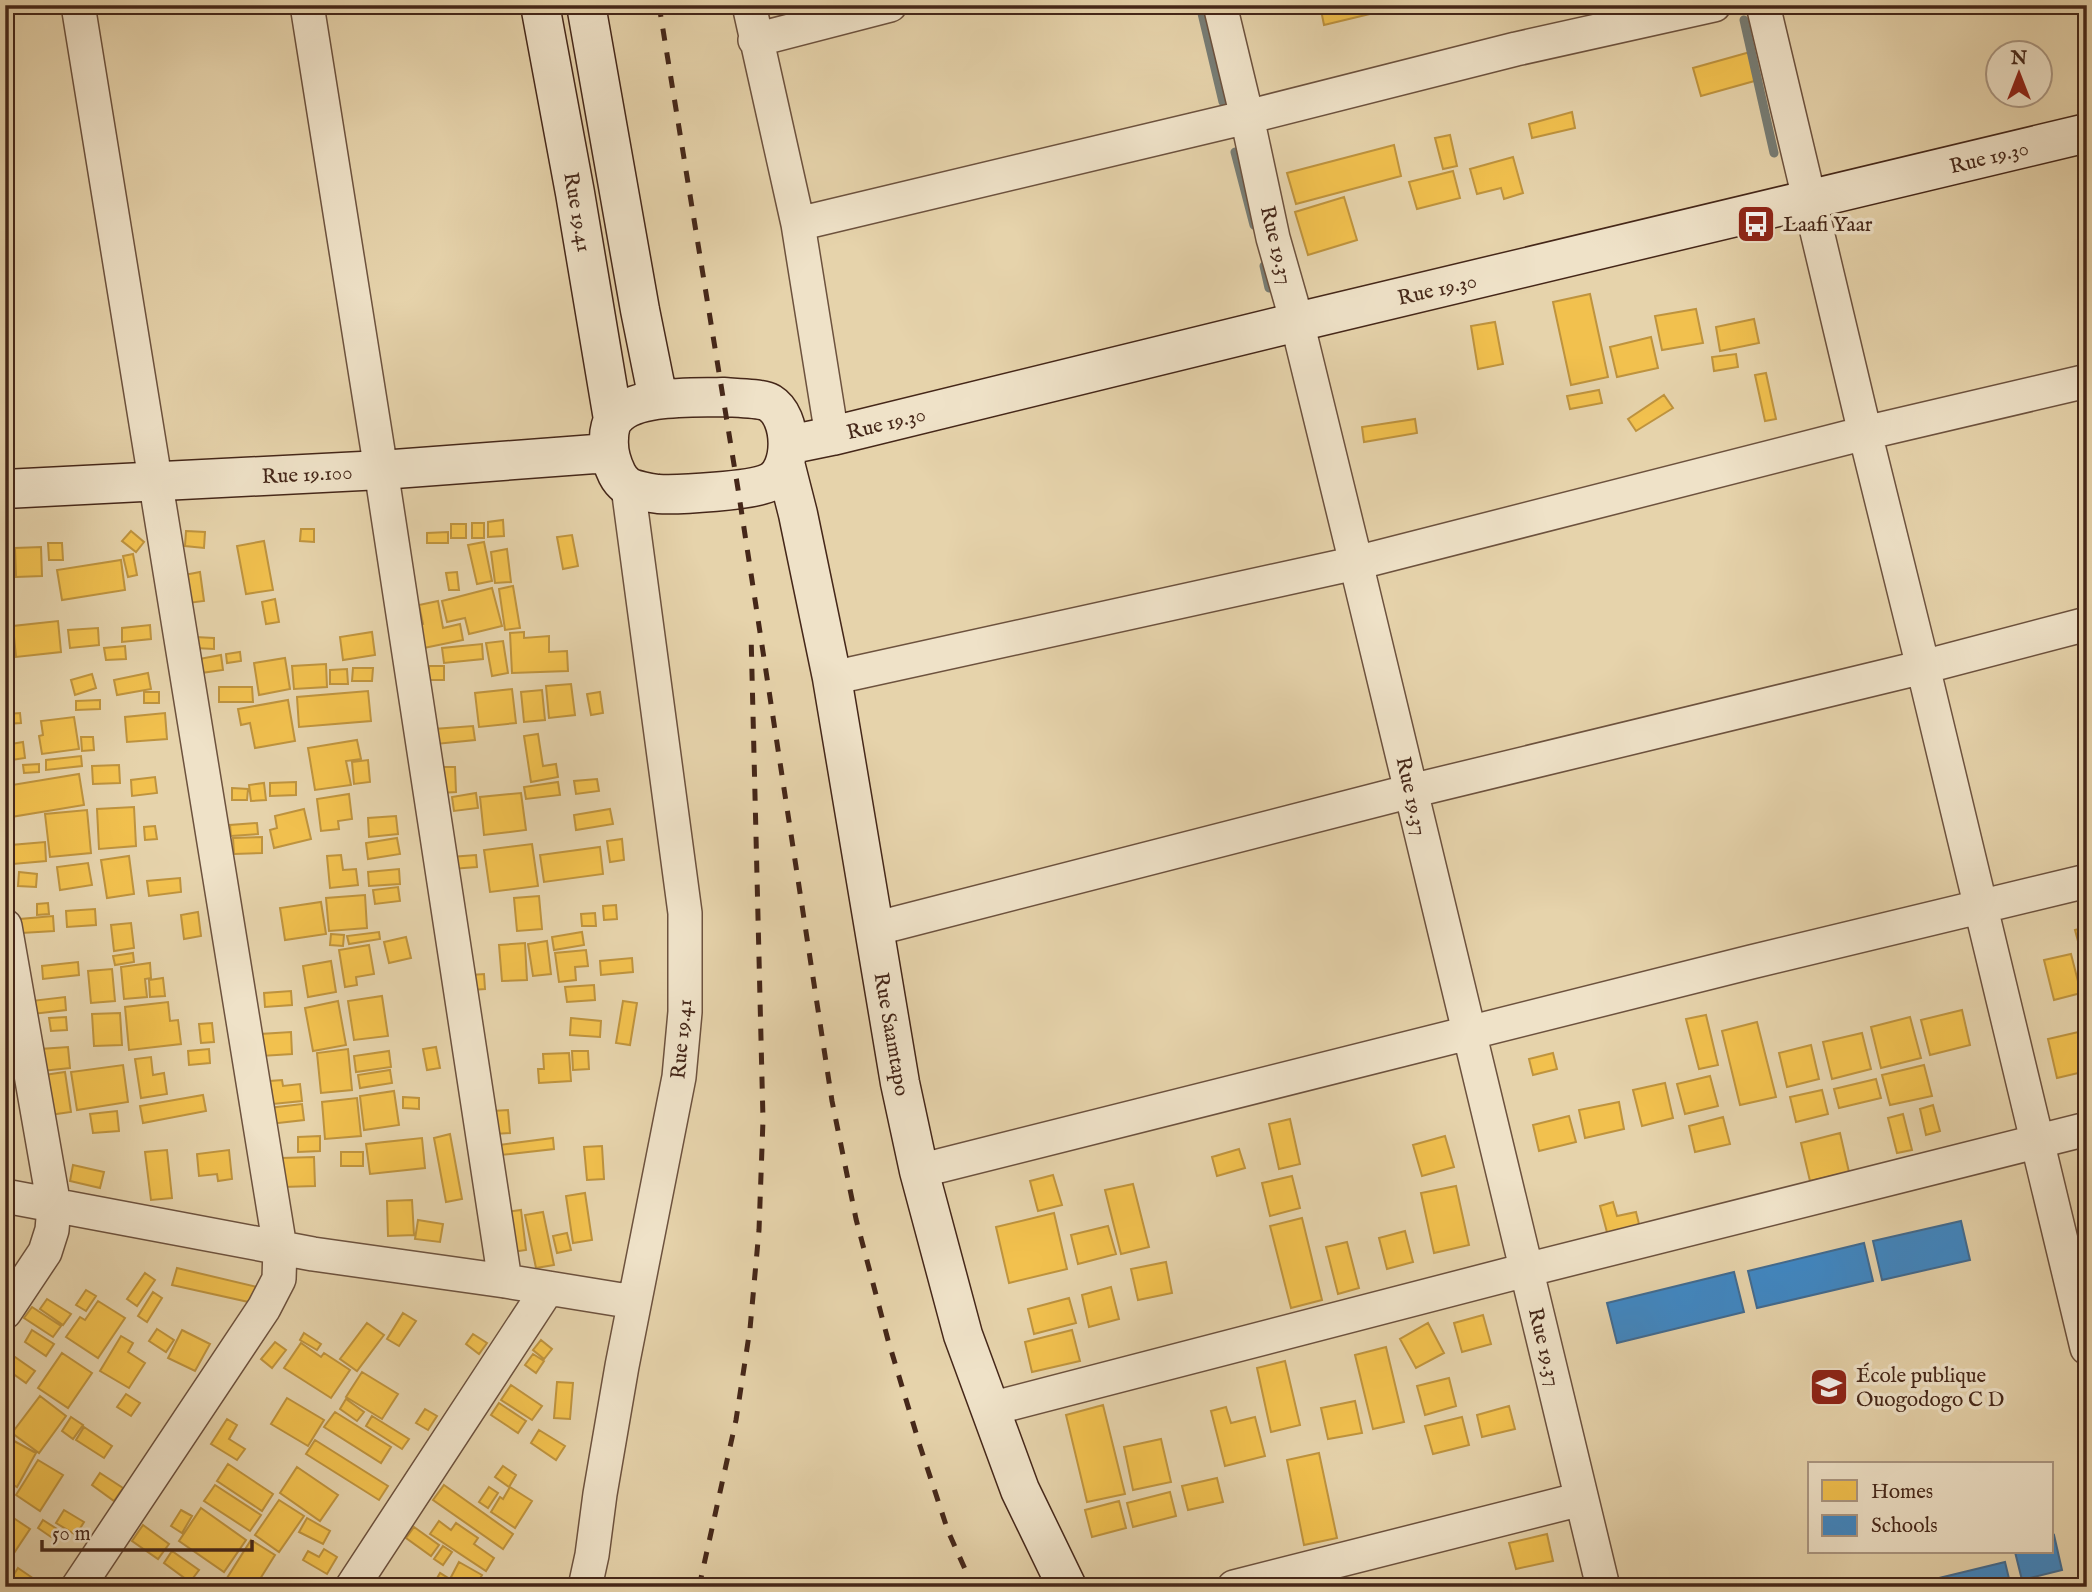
<svg xmlns="http://www.w3.org/2000/svg" width="2092" height="1592" font-family="'IM FELL English',serif">
<rect width="100%" height="100%" fill="#e6d3ab"/>
<filter id="stains"><feTurbulence type="fractalNoise" baseFrequency=".00286" numOctaves="4"/><feColorMatrix values="0 0 0 0 .2 0 0 0 0 .09 0 0 0 0 .02 0 0 0 .5 -.17"/></filter>
<radialGradient id="worn" r=".72"><stop offset=".6" stop-color="#630" stop-opacity="0"/><stop offset="1" stop-color="#630" stop-opacity=".3"/></radialGradient>
<path fill="#f2c14e" stroke="#be933e" stroke-width="2" d="M1320 5H1372L1374 13 1324 25Z
M1750 52 1758 80 1701 96 1693 68Z
M1572 112 1575 128 1532 138 1529 124Z
M1450 135 1457 166 1443 169 1435 138Z
M1394 145 1401 176 1296 204 1287 173Z
M1513 157 1523 193 1504 199 1501 188 1477 194 1470 169Z
M1453 171 1460 198 1417 209 1409 182Z
M1344 197 1357 240 1308 255 1295 212Z
M1590 294 1608 377 1571 385 1553 302Z
M1696 309 1703 343 1662 350 1655 316Z
M1754 319 1759 343 1720 351 1716 327Z
M1495 322 1503 364 1478 369 1471 326Z
M1651 337 1658 368 1617 377 1610 347Z
M1736 354 1738 367 1714 371 1712 357Z
M1766 373 1776 419 1765 421 1755 375Z
M1599 390 1602 403 1570 409 1567 396Z
M1664 395 1673 408 1636 431 1628 419Z
M1415 419 1417 433 1364 442 1362 427Z
M503 520 504 536 488 537V522Z
M472 523H484V538H472Z
M451 524H466V538H451Z
M301 529H314V542L300 541Z
M131 531 144 542 136 552 122 541Z
M186 531 205 532 204 548 185 546Z
M448 532V543H427V533Z
M572 535 578 566 563 569 557 537Z
M264 541 273 590 246 594 237 546Z
M484 542 492 581 477 584 468 545Z
M48 543H62L63 560H49Z
M41 547 42 576 16 577 15 548Z
M507 549 511 582 495 583 491 552Z
M133 554 137 575 128 577 123 556Z
M121 560 125 590 62 600 57 570Z
M200 572 204 601 188 603 184 575Z
M457 572 459 590H449L446 573Z
M513 586 520 628 505 630 499 589Z
M492 588 502 626 469 634 465 618 447 622 442 601Z
M275 599 279 622 266 624 262 602Z
M438 601 443 628 460 624 463 640 414 650 409 626 423 624 419 605Z
M58 621 61 652 16 657 13 626Z
M150 625 151 639 122 642V628Z
M98 628 99 645 70 648 68 630Z
M372 632 375 655 343 660 340 637Z
M524 632V638L549 636V652L567 651 568 671 512 673 510 633Z
M195 637 214 638V649L195 648Z
M503 641 508 673 492 676 486 643Z
M482 644 483 659 444 663 442 648Z
M125 646 126 659 106 660 104 648Z
M240 652 241 661 227 663 226 654Z
M221 655 223 670 201 673 199 659Z
M285 658 290 689 259 695 254 663Z
M326 664 327 687 294 689 292 666Z
M429 666H444V680H429Z
M353 668H373L372 681H352Z
M347 669 348 684H330V670Z
M148 673 151 689 117 695 114 680Z
M92 674 96 688 75 695 71 680Z
M571 684 575 715 549 718 546 686Z
M219 687H252L253 702H219Z
M512 689 516 723 479 727 475 693Z
M542 690 545 720 524 722 521 692Z
M368 691 371 721 299 727 297 697Z
M144 692H159V703H144Z
M600 692 603 713 591 715 587 694Z
M100 700V709L76 710V701Z
M288 700 295 741 255 748 250 723 241 725 238 709Z
M20 713 21 723 6 724V714Z
M165 713 167 739 127 742 125 717Z
M74 717 79 749 42 754 39 736 43 735 41 721Z
M473 726 475 740 436 744 434 729Z
M538 734 543 766 556 764 558 777 531 782 524 736Z
M81 737H93L94 750 82 751Z
M357 740 361 759 346 761 351 785 315 790 308 748Z
M23 742 25 758 5 761V745Z
M81 756 82 766 46 770V760Z
M368 760 370 782 354 784 352 762Z
M39 764V772L24 773 23 765Z
M119 765 120 783 93 784 92 766Z
M440 767H455L456 792 441 793Z
M79 774 84 805 11 817 6 786Z
M155 777 157 793 132 796 131 780Z
M597 779 599 791 576 794 574 781Z
M296 782V795L270 796V783Z
M558 782 560 795 526 799 524 787Z
M264 783 266 800 251 801 249 785Z
M232 788 248 789 247 800H232Z
M476 793 478 808 454 811 452 797Z
M521 793 526 830 484 835 480 797Z
M349 794 352 819 338 821 339 829 321 831 317 799Z
M134 807 136 846 99 849 97 809Z
M304 809 311 839 274 848 270 830 277 828 275 816Z
M610 809 613 824 576 830 574 815Z
M87 810 91 853 50 857 45 814Z
M396 816 398 834 369 837 368 818Z
M257 823 258 834 231 836 230 825Z
M155 826 157 839 145 840 144 827Z
M262 837V853L234 854 233 838Z
M397 838 400 854 368 859 366 843Z
M622 839 624 860 610 862 607 841Z
M45 842 46 861 13 864 11 845Z
M532 844 538 886 490 892 484 850Z
M600 847 603 874 544 882 540 855Z
M341 855 343 870 356 869 358 885 330 888 327 856Z
M476 855 477 867 451 869 450 857Z
M129 856 134 894 107 898 101 860Z
M88 863 92 885 60 890 57 867Z
M399 869 400 884 369 886 368 872Z
M19 872 37 874 36 887 18 886Z
M180 878 181 892 149 896 147 881Z
M398 887 400 901 375 904 373 890Z
M365 895 367 928 329 931 326 898Z
M539 896 542 929 517 931 514 898Z
M321 902 326 934 285 940 280 908Z
M48 903 49 914 37 915V904Z
M616 905 617 919 604 920 603 906Z
M95 909 96 925 67 927 66 911Z
M198 912 201 936 184 939 181 915Z
M595 913 596 926H582L581 914Z
M53 916 54 931 22 933 20 919Z
M131 923 134 948 114 951 111 925Z
M2087 927V959L2083 960 2075 930Z
M379 932 380 939 349 944 347 936Z
M582 932 584 945 554 950 552 937Z
M331 934 344 935 343 946 330 945Z
M406 937 411 958 389 963 384 942Z
M547 941 551 974 533 976 528 944Z
M525 943 527 980 502 981 499 945Z
M369 945 374 974 356 977 357 985 345 987 339 950Z
M586 950 588 966 575 967 576 980 559 982 555 953Z
M133 953 134 962 115 965 113 956Z
M2071 954 2081 993 2054 1000 2044 960Z
M632 958 633 972 601 975 600 961Z
M331 961 336 992 308 997 303 966Z
M78 962 79 975 43 979 42 966Z
M150 963 151 978 145 979 147 997 124 999 121 967Z
M112 969 115 1001 91 1003 88 971Z
M484 974 485 989 472 990 471 975Z
M163 978 165 996 150 997 149 980Z
M594 985 595 1000 567 1002 565 987Z
M291 991 292 1005 265 1007 264 993Z
M382 996 388 1036 354 1040 348 1001Z
M65 997 66 1010 33 1014 31 1001Z
M338 1001 346 1045 313 1051 305 1008Z
M623 1001 637 1003 630 1045 616 1043Z
M168 1002 170 1021 178 1020 181 1044 129 1050 125 1007Z
M1962 1010 1970 1045 1930 1055 1921 1020Z
M120 1013 122 1045 94 1046 92 1014Z
M1706 1015 1718 1065 1699 1069 1686 1019Z
M66 1017 67 1030 51 1031 49 1018Z
M1910 1017 1921 1058 1881 1068 1871 1027Z
M571 1018 601 1021 600 1037 570 1035Z
M1757 1022 1776 1097 1740 1105 1722 1031Z
M212 1023 214 1042 201 1043 199 1024Z
M2087 1030V1071L2057 1078 2048 1039Z
M291 1032 292 1054 261 1056 260 1034Z
M1862 1033 1871 1069 1832 1079 1823 1042Z
M1811 1045 1819 1079 1787 1087 1779 1053Z
M68 1047 70 1068 42 1071 40 1049Z
M436 1047 440 1068 427 1070 423 1049Z
M209 1049 210 1063 189 1065 188 1051Z
M348 1049 352 1090 321 1093 317 1053Z
M389 1051 391 1067 356 1072 354 1056Z
M572 1051H588L589 1069 573 1070Z
M569 1053 571 1081 539 1083 538 1069H544L543 1054Z
M1553 1053 1557 1069 1533 1075 1529 1059Z
M151 1057 153 1075 164 1073 167 1094 141 1098 135 1059Z
M123 1065 128 1102 77 1110 71 1072Z
M1924 1065 1932 1096 1890 1105 1882 1075Z
M390 1070 392 1083 360 1088 358 1075Z
M65 1072 71 1112 49 1115 44 1075Z
M1710 1076 1718 1106 1685 1114 1677 1084Z
M1876 1079 1881 1098 1839 1108 1834 1089Z
M282 1080 283 1086 300 1084 302 1101 273 1104 270 1081Z
M1665 1083 1673 1118 1642 1126 1633 1090Z
M1822 1090 1828 1114 1796 1122 1790 1097Z
M394 1091 399 1125 364 1130 360 1096Z
M203 1095 206 1111 143 1123 140 1106Z
M403 1097 419 1098V1109L403 1108Z
M357 1098 361 1136 325 1139 322 1102Z
M1619 1102 1624 1129 1585 1138 1579 1110Z
M302 1104 304 1120 270 1124 269 1108Z
M1933 1105 1940 1131 1926 1135 1920 1109Z
M508 1110 510 1133 494 1134 492 1111Z
M117 1111 119 1131 93 1133 90 1114Z
M1903 1114 1912 1150 1897 1153 1888 1118Z
M1569 1116 1576 1142 1539 1151 1533 1125Z
M1723 1117 1730 1144 1695 1152 1689 1126Z
M1290 1119 1300 1164 1279 1169 1269 1124Z
M1840 1133 1849 1172 1810 1181 1801 1143Z
M450 1134 462 1199 446 1202 434 1138Z
M320 1136V1151L298 1152V1137Z
M1445 1136 1454 1167 1422 1176 1413 1145Z
M422 1138 425 1168 370 1174 366 1144Z
M553 1138 554 1149 501 1155 499 1145Z
M602 1146 604 1179 587 1180 584 1147Z
M1239 1149 1245 1168 1217 1176 1212 1157Z
M167 1150 172 1198 151 1200 145 1152Z
M229 1150 232 1179 218 1181 217 1174 199 1176 197 1154Z
M341 1152H363V1166H341Z
M314 1157 315 1186 283 1187 282 1158Z
M73 1165 104 1172 100 1188 70 1181Z
M1053 1175 1062 1205 1038 1211 1030 1181Z
M1292 1176 1300 1208 1270 1216 1262 1183Z
M1133 1184 1149 1247 1121 1254 1105 1190Z
M1456 1186 1469 1245 1434 1253 1421 1193Z
M585 1193 592 1240 573 1243 566 1196Z
M412 1200 414 1235 388 1236 387 1201Z
M1613 1202 1617 1216 1636 1212 1640 1228 1608 1236 1600 1206Z
M521 1210 526 1250 512 1252 507 1212Z
M543 1212 554 1265 536 1268 525 1215Z
M1054 1213 1067 1269 1009 1283 996 1227Z
M1302 1218 1322 1300 1291 1308 1270 1226Z
M418 1220 443 1224 440 1242 415 1239Z
M1108 1226 1116 1254 1078 1264 1071 1235Z
M1405 1231 1413 1262 1387 1269 1379 1238Z
M567 1233 571 1250 557 1253 553 1236Z
M1347 1242 1359 1288 1338 1294 1326 1247Z
M1166 1262 1172 1293 1138 1300 1131 1269Z
M177 1268 257 1287 253 1303 172 1285Z
M145 1273 155 1280 137 1306 127 1299Z
M1111 1287 1119 1319 1089 1327 1082 1295Z
M86 1290 96 1296 86 1311 76 1305Z
M153 1292 162 1298 147 1322 138 1316Z
M1069 1298 1076 1323 1034 1334 1028 1309Z
M47 1299 71 1314 63 1325 40 1309Z
M98 1301 125 1318 98 1358 66 1337 80 1317 85 1320Z
M32 1307 61 1326 53 1337 24 1318Z
M403 1313 416 1321 399 1346 387 1339Z
M1483 1315 1491 1344 1462 1352 1454 1323Z
M367 1323 384 1335 357 1371 340 1359Z
M1428 1323 1444 1353 1416 1368 1400 1339Z
M157 1329 174 1340 166 1352 149 1341Z
M32 1330 54 1344 46 1356 25 1342Z
M182 1330 210 1344 195 1371 168 1358Z
M1072 1330 1080 1361 1032 1372 1025 1342Z
M304 1333 321 1344 317 1350 300 1340Z
M473 1334 487 1343 479 1354 466 1344Z
M121 1336 133 1343 128 1352 145 1363 129 1388 100 1371Z
M541 1340 552 1349 544 1359 533 1350Z
M275 1342 286 1350 272 1368 261 1359Z
M301 1343 321 1357 324 1353 350 1370 331 1398 284 1368Z
M1386 1347 1404 1422 1373 1429 1355 1355Z
M5 1350 35 1371 26 1383 5 1368Z
M62 1353 92 1373 68 1408 38 1388Z
M533 1354 544 1361 536 1373 525 1365Z
M1285 1361 1300 1425 1271 1432 1257 1368Z
M362 1372 398 1394 382 1419 346 1397Z
M1449 1378 1456 1406 1425 1415 1417 1386Z
M557 1382 573 1383 570 1419 554 1418Z
M511 1385 542 1406 532 1420 501 1400Z
M126 1394 140 1403 131 1416 117 1407Z
M40 1396 66 1416 39 1453 12 1433Z
M287 1398 324 1420 308 1446 271 1424Z
M346 1399 364 1412 357 1421 340 1409Z
M1355 1401 1362 1433 1328 1439 1321 1408Z
M499 1403 526 1421 518 1433 491 1415Z
M1103 1405 1125 1494 1087 1502 1066 1415Z
M1509 1406 1515 1429 1482 1437 1477 1415Z
M1226 1407 1231 1423 1255 1417 1265 1456 1225 1466 1211 1411Z
M425 1409 437 1416 428 1430 416 1423Z
M335 1412 391 1447 381 1463 324 1427Z
M372 1416 409 1439 402 1449 366 1426Z
M71 1417 83 1425 73 1439 62 1431Z
M1462 1417 1469 1445 1433 1454 1425 1426Z
M227 1419 237 1425 229 1439 245 1449 237 1460 211 1444Z
M84 1427 112 1446 104 1458 76 1440Z
M539 1430 565 1446 556 1460 531 1443Z
M5 1436 36 1453 17 1487 5 1480Z
M1161 1439 1171 1482 1133 1490 1124 1447Z
M315 1440 388 1486 379 1500 306 1454Z
M1319 1453 1337 1538 1304 1545 1287 1460Z
M38 1460 63 1475 40 1511 16 1495Z
M228 1464 273 1494 262 1511 217 1481Z
M503 1466 516 1475 509 1487 495 1477Z
M297 1467 338 1495 320 1521 280 1493Z
M100 1473 123 1488 114 1501 92 1485Z
M1217 1478 1223 1502 1188 1510 1182 1486Z
M215 1485 261 1515 250 1531 204 1501Z
M444 1485 513 1534 503 1549 433 1500Z
M489 1487 498 1493 488 1508 479 1502Z
M510 1487 532 1501 515 1528 491 1512 500 1497 503 1499Z
M1170 1492 1176 1516 1133 1527 1127 1503Z
M279 1500 304 1516 279 1552 255 1535Z
M1119 1501 1126 1528 1092 1537 1085 1510Z
M201 1508 246 1540 224 1572 179 1541Z
M64 1510 84 1522 76 1535 56 1523Z
M181 1510 192 1516 182 1533 171 1526Z
M6 1513 30 1529 12 1556 5 1551Z
M307 1518 330 1531 323 1544 299 1532Z
M43 1520 57 1529 51 1537 38 1528Z
M439 1521 451 1530 456 1523 478 1538 474 1544 494 1558 486 1571 430 1534Z
M143 1525 169 1544 158 1559 132 1541Z
M414 1527 439 1545 431 1556 406 1538Z
M1547 1534 1553 1561 1516 1569 1509 1543Z
M251 1540 275 1555 255 1587H241L227 1578Z
M443 1546 452 1552 443 1565 434 1559Z
M324 1549 337 1557 327 1574 303 1560 308 1551 319 1557Z
M172 1551 199 1570 190 1582 164 1563Z
M459 1562 482 1575 475 1587H432L440 1573 450 1579Z
M18 1568 40 1583 38 1587H9L7 1585Z"/>
<path fill="#3f88c5" stroke="#416b91" stroke-width="2" d="M1961 1221 1970 1260 1882 1280 1873 1241Z
M1864 1243 1873 1281 1757 1308 1748 1271Z
M1734 1272 1744 1312 1617 1343 1607 1303Z
M2054 1535 2062 1570 2022 1580 2015 1552H2052V1536Z
M2005 1562 2011 1587H1902Z"/>
<g fill="none" stroke-linecap="round" stroke-linejoin="round">
<path stroke="#777d75" stroke-width="9" d="M1200 5 1223 102
M1744 20 1774 153
M1235 152 1254 225
M1264 266 1269 288"/>
<g stroke="#6d523e" stroke-width="36">
<path id="street" d="M78 5 280 1248 279 1279 264 1308 78 1587
M307 5 381 470 505 1281
M749 5 798 224 832 436
M1220 5 1247 117 1273 238 1297 322 1356 563 1603 1587
M1763 5 1865 433 1923 667 2087 1348
M755 40 890 5
M798 224 1247 117 1516 49 1714 5
M832 678 1356 563 1865 433 2087 381
M5 926 54 1206 52 1230 45 1252 5 1312
M874 929 1411 791 1923 667 2087 624
M919 1171 1751 962 2087 881
M5 1196 313 1254 505 1281 634 1302
M990 1409 1526 1270 2087 1129
M352 1587 548 1288
M585 1587 592 1555 600 1494 622 1366 679 1077 685 1012V913L628 487
M1234 1587 1581 1499"/>
</g>
<g stroke="#452719" stroke-width="41">
<path id="secondary" d="M540 5 575 193 613 419
M586 5 640 310 658 399
M723 397C734 398 761 398 770 403 793 417 794 470 770 482 753 491 678 495 658 494 650 493 634 490 627 486 623 483 619 478 617 474 611 462 608 451 609 438 609 431 611 422 615 418 635 394 694 398 723 397Z
M788 445 832 436 1297 322 2087 133
M785 463 798 514 832 678 900 1083 919 1171 963 1335 1020 1490 1067 1587
M5 489 381 470 608 453"/>
</g>
<use href="#street" stroke="#efe2c8" stroke-width="33"/>
<use href="#secondary" stroke="#efe2c8" stroke-width="38"/>
<path stroke="#452719" stroke-width="5" stroke-dasharray="12 12" stroke-linecap="butt" d="M659 5 738 489 832 1101 856 1219 888 1340 920 1446 948 1531 973 1587
M699 1587 736 1420 750 1329 759 1230 763 1120 751 633"/>
</g>
<defs>
<g id="bus-square" transform="scale(2.0125)"><rect x="-9" y="-9" width="18" height="18" rx="4" fill="#8f2418" stroke="#efe2c8"/><path d="M-5-6H5V4H4V6H2V4H-2V6H-4V4H-5ZM-3.5-4V0h7V-4ZM-3.5 1.2v1.5H-2V1.2ZM2 1.2v1.5H3.5V1.2Z" fill="#fff"/></g>
<g id="school-square" transform="scale(2.0125)"><rect x="-9" y="-9" width="18" height="18" rx="4" fill="#8f2418" stroke="#efe2c8"/><path d="M0-5L7-2L0 1L-7-2ZM-4 1L0 2.5L4 1V4Q0 6-4 4Z" fill="#fff"/></g>
</defs>
<g fill-rule="evenodd">
<use href="#bus-square" x="1756" y="224"/>
<use href="#school-square" x="1829" y="1387"/>
</g>
<g text-anchor="middle" stroke-width="7" stroke-linejoin="round" paint-order="stroke">
<g font-size="21" fill="#452719" stroke="#efe2c8">
<text transform="translate(1989 157) rotate(-14)" y="7">Rue 19.30</text>
<text transform="translate(578 212) rotate(80)" y="7">Rue 19.41</text>
<text transform="translate(1277 245) rotate(76)" y="7">Rue 19.37</text>
<text transform="translate(1437 289) rotate(-13)" y="7">Rue 19.30</text>
<text transform="translate(886 423) rotate(-14)" y="7">Rue 19.30</text>
<text transform="translate(307 474) rotate(-3)" y="7">Rue 19.100</text>
<text transform="translate(1412 796) rotate(77)" y="7">Rue 19.37</text>
<text transform="translate(892 1034) rotate(80)" y="7">Rue Saamtapo</text>
<text transform="translate(681 1039) rotate(-85)" y="7">Rue 19.41</text>
<text transform="translate(1545 1347) rotate(76)" y="7">Rue 19.37</text>
</g>
<g font-size="21" fill="#452719" stroke="#efe2c8" text-anchor="start">
<text x="1783" y="231">Laafi Yaar</text>
<text x="1856" y="1382">École publique<tspan x="1856" dy="24">Ouogodogo C D</tspan></text>
</g>
</g>
<rect width="2092" height="1592" fill="none" stroke="#e6d3ab" stroke-width="28"/>
<rect x="7" y="7" width="2078" height="1578" fill="none" stroke="#452719" stroke-width="3.5"/>
<rect x="14" y="14" width="2064" height="1564" fill="none" stroke="#452719" stroke-width="2"/>
<rect x="1808" y="1462" width="245" height="91" fill="#efe2c8" stroke="#ab9782" stroke-width="2"/>
<rect x="1822" y="1480" width="35" height="21" fill="#f2c14e" stroke="#ab9782" stroke-width="2"/>
<text x="1871" y="1498" font-size="21" fill="#452719">Homes</text>
<rect x="1822" y="1515" width="35" height="21" fill="#3f88c5" stroke="#ab9782" stroke-width="2"/>
<text x="1871" y="1532" font-size="21" fill="#452719">Schools</text>
<g transform="translate(2019 74)"><circle r="33" fill="#efe2c8" stroke="#ab9782" stroke-width="2"/>
<path d="M0-5L12 26L0 18L-12 26Z" fill="#8f2418"/>
<text y="-10" font-size="19" font-weight="bold" text-anchor="middle" fill="#452719">N</text>
</g>
<path d="M42 1540v10h210v-10" fill="none" stroke="#452719" stroke-width="3.5"/>
<text x="52" y="1540" font-size="21" fill="#452719" stroke="#efe2c8" stroke-width="5" paint-order="stroke">50 m</text>
<rect width="100%" height="100%" filter="url(#stains)"/>
<rect width="100%" height="100%" fill="url(#worn)"/>
</svg>
